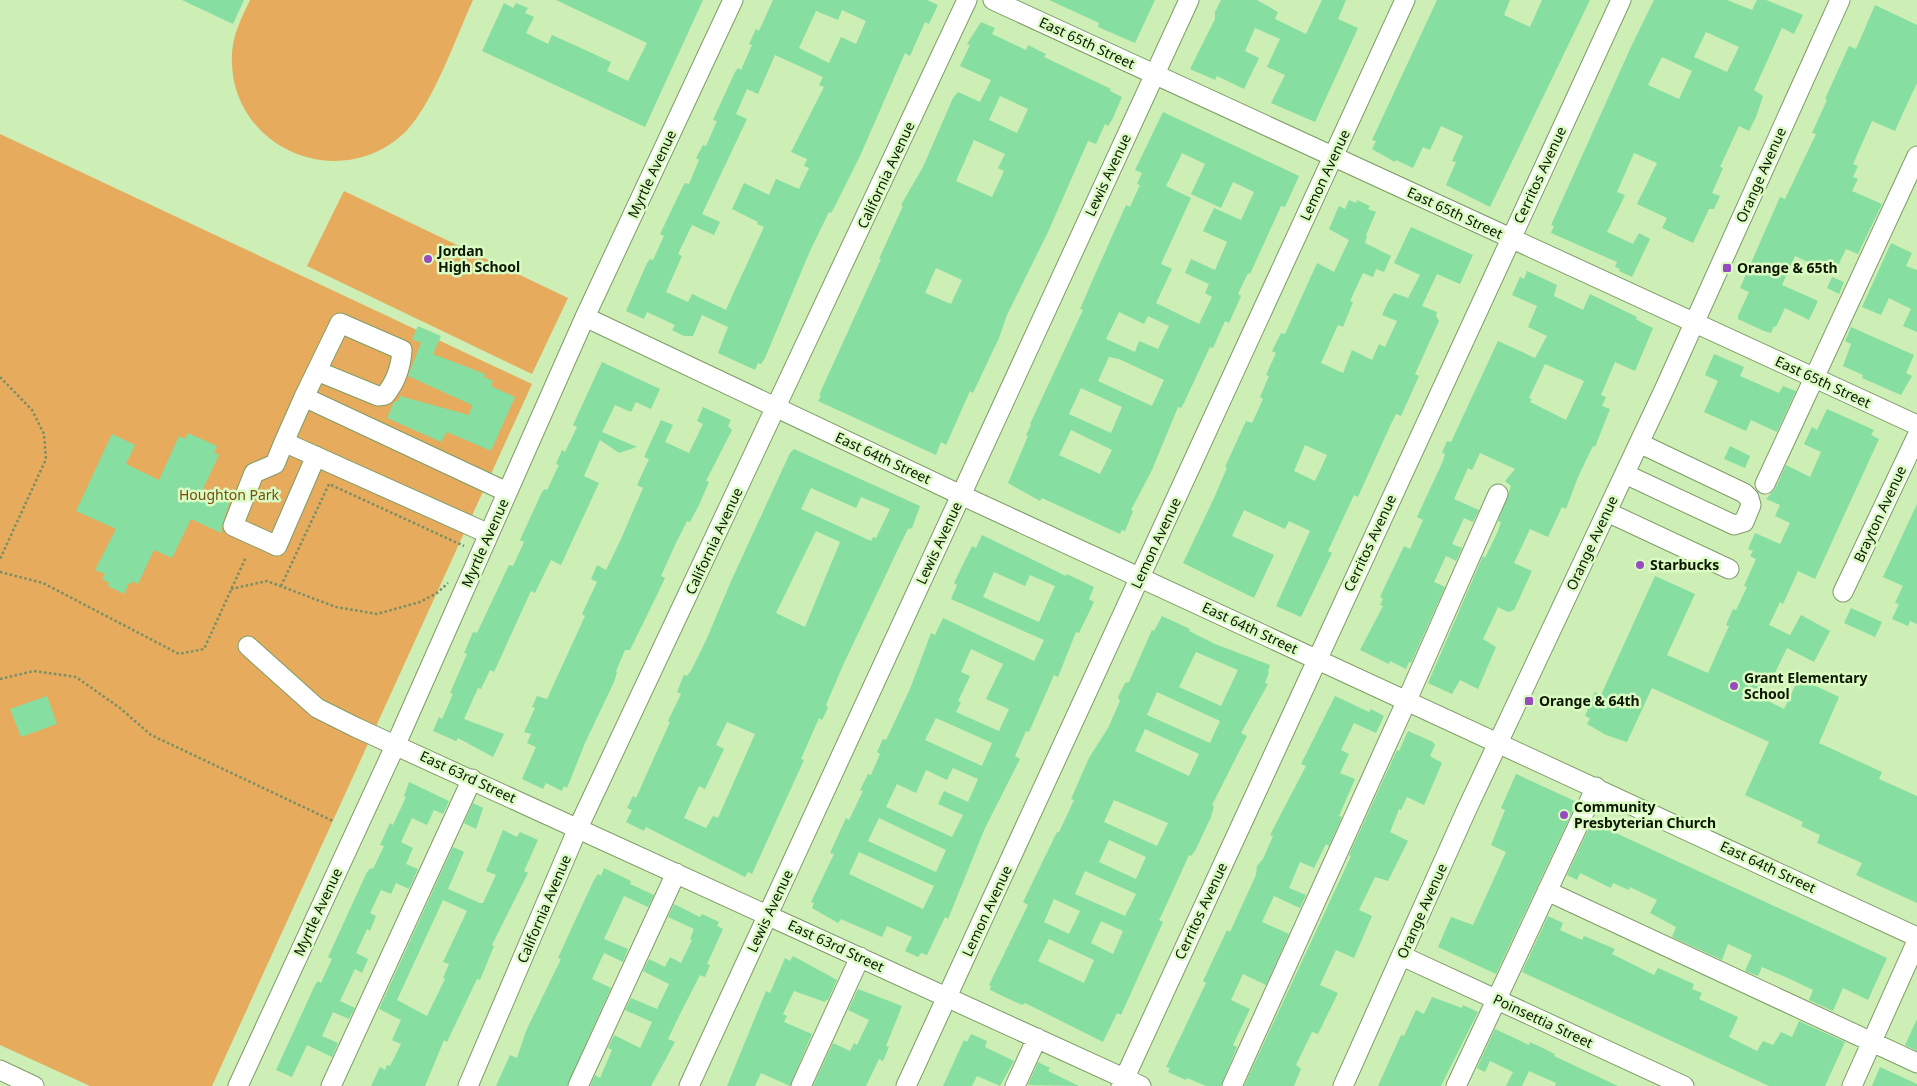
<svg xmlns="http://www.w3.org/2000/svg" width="1917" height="1086" font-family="'Noto Sans',sans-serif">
<rect width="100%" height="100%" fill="#cdeeb5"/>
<path fill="#e6ab5d" d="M250 0H473C456 37 430 112 401 136 333 194 227 144 232 54 233 34 242 17 250 0Z
M0 134 532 384 212 1086H90L0 1045Z
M344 191 568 298 532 374 307 266Z"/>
<path fill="#86dea0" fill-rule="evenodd" d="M182 0H244L233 24Z
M556 0H703L645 127 482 51 504 3 513 8 516 3 528 8 525 13 534 17 526 33 548 44 552 35 583 49 611 62 607 71 628 81 647 43Z
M773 0H927L938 5 929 24 925 22 910 56 905 53 860 156 834 208 831 213 829 212 810 251 765 358 761 364 758 363 755 370 718 353 728 327 702 315 693 336H684L672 330 675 325 647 312 644 319 626 311 647 263 650 259 653 260 664 236 660 234 683 186 685 183 689 184 699 160 696 158 703 145 706 146 717 121 713 120 735 72 738 68 741 70 752 45 749 44 756 29 759 31ZM842 10 866 21 856 44 841 37 829 63 799 48 816 11 838 20ZM775 55 823 77 819 85 824 87 791 152 807 159 804 166 809 168 799 189 776 179 769 195 744 183 732 209 758 222 757 224 764 227 734 292 726 310 692 294 688 302 666 292 682 256 678 254 692 225 714 235 720 222 702 214 747 119 736 114 747 89 758 94Z
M1049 0H1155L1135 43 1098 27 1099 23Z
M1221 0H1257L1278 12 1275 19 1306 34 1322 0H1346L1338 19 1358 28 1315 122 1271 103 1285 75 1267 67 1280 39 1255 28 1245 51 1259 58 1244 89 1217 76 1215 80 1190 69 1215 19V12Z
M1437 0H1510L1504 15 1530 27 1542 0H1590L1490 207 1446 185 1456 162 1452 161 1463 136 1441 126 1430 150 1423 147 1413 168 1396 160 1395 162 1372 149 1376 141 1372 140Z
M1654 0H1727L1752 10 1757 0H1766L1803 15 1794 34 1782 28 1754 90 1763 96 1756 117 1749 131 1739 126 1720 167 1723 168 1712 193 1720 196 1714 209H1709L1693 243 1662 228 1667 218 1637 204 1657 163 1634 153 1617 192 1625 195 1607 232 1633 244 1639 233 1650 239 1632 277 1619 271 1620 269 1615 267 1617 262 1551 233 1554 226 1551 225 1630 49ZM1706 32 1739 47 1727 72 1694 57ZM1662 57 1692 71 1679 99 1648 85Z
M1875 5 1917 25V83L1903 113 1895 131 1872 121 1853 164 1858 166 1853 177 1858 179 1852 191 1882 204 1858 254 1846 249 1834 274 1795 256 1782 285 1818 301 1809 320 1785 308 1776 327 1774 326 1771 333 1764 331 1738 319V316L1749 292 1740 288 1780 197 1785 199 1816 134 1812 133 1827 100 1825 99 1849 46 1856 49Z
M981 22 995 28 992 34 1026 50 1028 45 1046 54 1044 57 1111 89 1110 91 1122 97 1112 120 1108 126 1105 124 1096 144 1088 141 1048 232 1007 315 999 338 973 393 970 391 946 445 941 442 936 455 818 401 821 396 819 395 881 259H879L903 206 901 205 923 167 953 98 958 92 980 102 991 80 960 66 970 45 967 44ZM1000 96 1028 109 1017 133 989 120ZM974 140 1005 154 998 168 1004 171 992 197 956 181ZM936 268 962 280 951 304 925 293Z
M1163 112 1299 176 1285 207 1281 206 1250 274 1248 273 1238 294 1241 296 1229 323 1225 321 1213 348 1210 347 1184 403 1181 408 1178 407 1152 470 1131 510 1133 511 1125 531 1122 530 1120 534 1042 498 1040 501 1008 483 1028 436 1026 435 1031 425 1030 424 1083 310 1080 309 1097 270 1126 205 1130 207 1140 185 1137 184 1142 173 1135 170ZM1182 153 1205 164 1191 194 1221 208 1233 182 1254 192 1241 220 1214 208 1203 231 1227 242 1215 270 1191 259 1185 273 1209 284 1205 293 1212 297 1199 324 1156 303 1172 269 1161 264 1191 198 1166 186ZM1119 312 1144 324 1148 316 1169 326 1158 349 1139 341 1135 352 1106 339ZM1109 357 1119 359 1164 380 1152 406 1098 381ZM1081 388 1122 407 1111 433 1069 414ZM1071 430 1112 450 1100 474 1059 455Z
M1349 200 1356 203 1357 200 1370 206 1368 209 1376 212 1366 235 1367 236 1365 243 1391 256 1384 272 1376 269 1373 277 1363 273 1350 301 1353 302 1343 327 1338 325 1321 363 1343 373 1352 350 1372 360 1379 344 1385 347 1397 321 1382 315 1388 302 1394 293 1408 298 1420 275 1394 263 1411 227 1473 255 1460 284 1437 274 1422 306 1437 312 1436 316 1439 321 1415 374 1419 376 1401 416 1396 414 1390 426 1358 497 1354 495 1328 551 1332 553 1301 617 1276 606 1310 531 1289 521 1285 529 1244 510 1232 536 1274 555 1254 598 1183 563 1214 498 1227 468 1225 467 1246 421 1252 423 1263 399 1260 397 1269 376 1266 375 1276 353 1272 351 1281 333 1285 334 1317 263 1334 272 1349 240 1329 229 1339 206 1345 209ZM1305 445 1327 455 1315 481 1294 471Z
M1891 243 1912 253 1906 266 1917 270V332L1903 326 1911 309 1889 298 1881 315 1862 307Z
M1527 271 1557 285 1554 296 1583 310 1590 294 1637 317 1636 319 1639 321 1653 328 1635 371 1615 362 1601 395 1606 397 1602 406 1610 409 1595 447 1593 446 1578 477 1566 509 1562 507 1548 537 1530 529 1514 563 1532 571 1514 610 1508 612 1498 607 1493 618 1483 639 1496 647 1478 689 1460 680 1452 694 1428 683 1483 556 1485 558 1498 531 1501 522 1498 521 1511 486 1505 481 1515 469 1480 453 1472 470 1468 468 1454 499 1479 510 1473 522 1464 518 1452 544 1462 548 1456 561 1446 556 1434 582 1445 587 1411 663 1409 662 1406 669 1390 661 1389 664 1360 650 1383 606 1380 605 1383 599 1380 597 1386 584 1404 546 1410 549 1423 520 1417 517 1443 461 1445 454 1442 453 1447 441 1451 442 1498 341 1535 358 1547 336 1528 327 1537 306 1512 295 1520 277 1524 279ZM1545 364 1584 381 1566 420 1530 402 1532 399 1529 398Z
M1832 277 1844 282 1839 294 1827 288Z
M418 326 441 336 433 354 485 374 484 377 493 381 491 386 515 397 491 451 447 432 441 442 387 418 394 402 398 401 400 396 469 415 472 405 408 376 421 343 412 339Z
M1851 327 1914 355 1906 373 1912 376 1901 395 1862 378 1863 375 1843 366 1851 344 1845 341Z
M1714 354 1744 367 1740 376 1779 393 1783 386 1796 391 1777 432 1751 420 1746 431 1704 412 1718 381 1705 375Z
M602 362 660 389 651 409 636 402 631 412 615 405 602 432 637 447 619 453 600 440 584 476 599 483 561 565 551 560 535 593 531 591 494 672 490 670 481 689 478 688 464 719 504 734 493 757 458 738 456 741 433 731 439 717 442 719 453 694 450 693 467 654 464 653 473 632 477 633 509 565 513 566 524 542 520 540 542 492 545 489 547 490 559 465 556 464 562 450 565 452 577 427 573 425Z
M703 407 731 420 728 426 732 430 706 481 709 482 699 505 690 522 687 521 675 545 661 576 665 578 656 597 630 650H625L616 671 617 672 614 682 585 743 567 788 564 786 562 791 546 783 543 789 522 779 536 747 527 743 531 734 524 732 535 708 532 707 537 696 547 699 585 616 582 614 597 582 591 579 597 565 606 570 621 539 643 488 637 485 649 459 644 457 661 420 673 425 665 442 689 453 703 424 697 421Z
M1827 409 1874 430 1871 435 1879 439 1815 579 1798 571 1783 604 1780 602 1769 625 1790 635 1801 615 1830 631 1814 662 1787 648 1773 677 1768 675 1758 696 1784 709 1799 678 1839 697 1819 743 1882 772 1879 779 1917 796V903L1856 875 1862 863 1817 843 1820 835 1801 826 1803 822 1745 795 1769 742 1652 688 1627 742 1606 735 1587 724 1590 718 1585 716 1595 692 1601 695 1655 576 1695 594 1667 655 1708 673 1729 626 1726 625 1733 609 1736 610 1747 587 1744 586 1756 559 1750 556 1753 551 1748 549 1755 533 1780 544 1790 523 1775 516 1780 505 1766 499 1775 489 1786 465 1810 477 1821 452 1804 444 1812 427 1817 430Z
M188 433 217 446 214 452 219 455 203 489 230 502 223 522 222 529 221 533 191 519 172 558 154 550 138 584 132 581 131 584 129 583 124 594 108 586 109 583 102 579 105 574 95 570 116 529 76 511 112 434 135 445 126 464 159 480 179 436 185 439Z
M1730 446 1750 456 1745 468 1724 459Z
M794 449 920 506 912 528 908 529 900 545 844 663 826 705 828 708 822 720 819 718 801 759 804 760 752 874 748 872 745 877 646 827 644 831 626 822 632 810 627 808 633 796 636 798 670 722 668 721 681 694 677 692 684 675 687 676 692 669 707 638 732 579 790 453ZM811 488 856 508 861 497 890 509 876 538 873 537 871 541 801 509ZM816 531 840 542 805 627 776 613ZM727 722 755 734 718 818 713 816 706 828 684 818 699 786 705 789 724 749 716 745Z
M1917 504V624L1910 621 1908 626 1892 619 1899 604 1895 603 1903 586 1883 577Z
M982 535 1066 576 1067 574 1094 587 1089 599 1094 602 1079 633 1076 632 1058 677 1054 675 1029 732 1026 731 1015 756 1020 759 985 828 948 919 945 917 927 955 921 953 918 957 905 951 912 937 887 926 882 937 841 919 838 923 812 908 814 903 811 902 834 854 830 853 846 818 849 820 863 791 860 790 868 774 871 775 880 754 877 752 883 739 886 740 910 689 931 633 935 635 943 618 1034 661 1044 640 951 599 957 585 954 583 972 546 976 548ZM994 572 1025 586 1030 575 1055 586 1039 622 983 597ZM971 649 1003 664 986 699 1009 709 999 731 956 712 961 702 958 701 970 676 961 672ZM936 718 992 743 982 766 925 740ZM953 768 978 779 968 802 944 791 938 804 963 815 952 837 886 807 897 784 916 793 926 770 947 780ZM879 818 946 850 936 872 868 841ZM859 852 934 886 923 909 849 874Z
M1851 608 1882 622 1875 637 1844 623Z
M1162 616 1190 629 1189 631 1215 644 1270 665 1268 671 1269 672 1265 683 1268 684 1241 733 1247 736 1212 805 1214 806 1211 817 1195 851 1191 856 1189 855 1164 910 1159 920 1163 922 1121 1015 1117 1013 1103 1042 1025 1003 1022 1005 990 990 991 986 989 985 1028 905 1023 902 1057 832H1059L1069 811 1074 800 1071 799 1089 758 1108 728 1120 701 1118 697 1125 683 1129 682 1152 630 1154 631ZM1196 652 1238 670 1221 706 1179 687ZM1157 692 1220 721 1210 743 1147 715ZM1145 729 1199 754 1189 776 1135 751ZM1114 800 1168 823 1157 846 1104 822ZM1109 840 1146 857 1136 879 1099 862ZM1085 871 1136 894 1125 916 1075 894ZM1054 899 1080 911 1069 934 1044 922ZM1101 921 1123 931 1113 954 1091 943ZM1049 939 1094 960 1084 983 1038 961Z
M47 696 57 724 21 737 10 709Z
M1335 696 1369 712 1371 709 1384 716 1376 733 1354 723 1341 750 1349 754 1340 773 1355 779 1339 816 1342 817 1329 846 1326 844 1314 868 1300 862 1289 888 1306 895 1300 908 1274 896 1262 922 1289 934 1266 985 1243 974 1231 1000 1250 1009 1233 1045 1237 1047 1221 1086H1206L1187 1078 1186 1080 1168 1072 1170 1068 1166 1067 1206 983 1203 981 1227 930 1230 932 1256 875 1257 866 1263 859 1273 836 1270 835 1306 766 1301 764Z
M1408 731 1433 742 1435 745 1430 756 1442 763 1424 805 1407 797 1401 810 1399 809 1390 832 1408 841 1388 881 1375 877 1359 910 1372 916 1354 958 1336 950 1320 985 1338 993 1318 1034 1312 1032 1296 1065 1301 1069 1294 1086H1244L1351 856 1349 855 1397 750 1399 751Z
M1516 774 1577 802 1496 974 1438 947 1451 917 1473 925 1506 852 1491 845 1505 810 1501 808Z
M409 782 449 801 443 814 434 810 427 825 412 818 401 842 413 848 406 864 418 869 409 889 396 883 391 894 381 890 370 913 376 916 370 931 367 929 356 953 368 959 362 973 355 969 340 1001 355 1008 349 1019 333 1012 322 1036 338 1043 332 1057 307 1045 292 1077 276 1070 315 985 318 981 321 983 332 959 328 957 367 872 371 868 373 869 384 846 380 845 390 823 393 825 406 797 404 796Z
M473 803 483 808 476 829 464 823Z
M1592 822 1887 958 1868 1000 1843 988 1833 1011 1809 1000 1813 990 1790 979 1762 967 1758 976 1745 971 1752 955 1728 944 1722 960 1672 937 1676 927 1650 913 1657 900 1630 887 1629 890 1613 883 1611 888 1580 873 1577 880 1567 875Z
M503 830 517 837 520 832 538 840 524 871 528 873 492 945 494 946 480 980 477 979 447 1042 444 1040 425 1086H371L380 1067 385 1070 387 1065 390 1066 401 1044 392 1040 401 1020 379 1009 453 847 464 852 448 889 480 903H483L496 875 486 871ZM443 900 467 911 443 962 449 964 443 978 445 979 427 1016 397 1000Z
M604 868 631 881 630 884 654 895 648 907 624 896 604 939 628 949 623 962 604 953 592 979 611 988 567 1086H496L510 1055 517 1058 526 1031 561 959 558 958 573 925 594 880 598 874 601 876Z
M674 904 700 917 702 914 719 922 717 926 723 929 707 964 710 965 705 977 700 975 679 1016 668 1039 675 1042 651 1086H590L595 1075 600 1078 612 1050 608 1048 614 1035 640 1048 652 1022 625 1010 631 998 657 1009 669 984 643 971 649 959 665 967 670 957 681 963 692 940 690 939 694 929 668 917Z
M1548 916 1563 923 1560 930 1582 940 1584 936 1615 949 1612 954 1654 975 1658 968 1694 984 1692 989 1702 993 1699 999 1738 1017 1729 1037 1757 1051 1763 1041 1773 1045 1781 1032 1792 1037 1799 1021 1845 1042 1825 1086H1769L1522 972Z
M793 956 837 980 828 1000H826L825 1002 794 991 783 1014 787 1016 784 1022 812 1034 790 1086 761 1073 755 1086H727L766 991 770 993 785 958 790 961Z
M858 989 902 1006 886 1046 889 1047 883 1061 879 1059 866 1086H813L833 1043 850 1051 854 1043 857 1045 869 1020 848 1010Z
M1432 997 1462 1008 1463 1005 1478 1012 1441 1086H1378L1401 1035 1404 1036 1416 1010 1424 1014Z
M1917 1019V1051L1905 1045Z
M1495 1029 1529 1045 1530 1042 1555 1054 1554 1056 1618 1086H1555L1556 1083 1529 1071 1522 1086H1506L1513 1072 1490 1061 1485 1072 1477 1068Z
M971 1034 987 1041 985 1047 1014 1061 1000 1086 977 1076 972 1086H943L964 1040 967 1042Z
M1038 1062 1050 1068 1048 1071 1079 1086 1028 1085Z
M1880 1067 1917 1084V1086H1872Z"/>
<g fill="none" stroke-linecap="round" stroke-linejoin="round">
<g stroke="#7e9c67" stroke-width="21">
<path id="minor" d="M993 0 1917 425
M585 317 961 495 1917 937
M304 397 340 323 402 350C401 367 396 382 385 395L378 396 317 371
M284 442 275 464 254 473 233 526 277 546 316 456
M1625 474 1734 525 1744 522 1751 505 1749 498 1744 493 1639 443
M1765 484 1917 156
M1607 512 1729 569
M489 534 284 442 304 397 507 492
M1843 592 1917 436
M248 646 317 708 355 727 1141 1086
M1547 891 1917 1063
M1402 956 1684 1086
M0 1070 34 1086
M238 1086 396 744 585 317 733 0
M331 1086 472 779
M468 1086 578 828 967 0
M578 1086 676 873
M689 1086 1189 0
M801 1086 860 957
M906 1086 1405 0
M1015 1086 1037 1038
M1121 1086 1621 0
M1232 1086 1407 700 1498 494
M1343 1086 1466 811 1664 390 1840 0
M1456 1086 1596 787
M1852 1086 1917 941"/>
</g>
<path stroke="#778e66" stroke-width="2.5" stroke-dasharray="2.5 2.5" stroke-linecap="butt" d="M0 377 32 410 44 434 46 459 0 559
M0 572 43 583 179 654 204 649 246 557
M281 586 329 484 464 546
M231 589 267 581 336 607 377 614 420 602 437 593 448 583
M0 679 34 671 76 677 120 708 151 735 333 821"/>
<use href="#minor" stroke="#fff" stroke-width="19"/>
</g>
<g fill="#964cbe" stroke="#dafbc2" stroke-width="2">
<circle cx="428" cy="259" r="5"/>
<rect x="1722" y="263" width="10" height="10" rx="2.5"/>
<circle cx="1640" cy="565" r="5"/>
<circle cx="1734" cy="686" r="5"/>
<rect x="1524" y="696" width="10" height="10" rx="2.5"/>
<circle cx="1564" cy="815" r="5"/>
</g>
<g text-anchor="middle" stroke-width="5" stroke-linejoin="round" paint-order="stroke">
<g font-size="14" fill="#0d1704" stroke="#dafbc2">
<text transform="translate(1087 43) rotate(25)" y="5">East 65th Street</text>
<text transform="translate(652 174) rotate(-65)" y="5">Myrtle Avenue</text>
<text transform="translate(886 175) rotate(-65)" y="5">California Avenue</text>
<text transform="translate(1108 175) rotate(-65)" y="5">Lewis Avenue</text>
<text transform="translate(1325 175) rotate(-65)" y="5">Lemon Avenue</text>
<text transform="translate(1540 175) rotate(-65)" y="5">Cerritos Avenue</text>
<text transform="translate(1761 175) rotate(-66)" y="5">Orange Avenue</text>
<text transform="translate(1455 213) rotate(25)" y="5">East 65th Street</text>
<text transform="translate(1823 382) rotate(25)" y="5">East 65th Street</text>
<text transform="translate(883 458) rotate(25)" y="5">East 64th Street</text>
<text transform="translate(1880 514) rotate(-65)" y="5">Brayton Avenue</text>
<text transform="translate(714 541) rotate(-65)" y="5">California Avenue</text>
<text transform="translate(485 543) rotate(-66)" y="5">Myrtle Avenue</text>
<text transform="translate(939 543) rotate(-65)" y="5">Lewis Avenue</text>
<text transform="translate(1156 543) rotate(-65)" y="5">Lemon Avenue</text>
<text transform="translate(1370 543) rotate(-65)" y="5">Cerritos Avenue</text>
<text transform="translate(1592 543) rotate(-65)" y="5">Orange Avenue</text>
<text transform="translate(1250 628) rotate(25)" y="5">East 64th Street</text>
<text transform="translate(468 777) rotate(25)" y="5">East 63rd Street</text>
<text transform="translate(1768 867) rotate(25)" y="5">East 64th Street</text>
<text transform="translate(544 909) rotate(-67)" y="5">California Avenue</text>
<text transform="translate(770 911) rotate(-65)" y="5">Lewis Avenue</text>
<text transform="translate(987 911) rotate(-65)" y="5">Lemon Avenue</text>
<text transform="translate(1201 911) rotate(-65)" y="5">Cerritos Avenue</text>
<text transform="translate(1422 911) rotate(-66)" y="5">Orange Avenue</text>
<text transform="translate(318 912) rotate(-65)" y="5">Myrtle Avenue</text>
<text transform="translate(836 946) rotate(25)" y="5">East 63rd Street</text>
<text transform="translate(1543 1021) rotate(25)" y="5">Poinsettia Street</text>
</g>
<g font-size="14" font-weight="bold" fill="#0d1704" stroke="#dafbc2" text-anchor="start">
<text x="438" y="256">Jordan<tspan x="438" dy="16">High School</tspan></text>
<text x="1737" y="273">Orange &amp; 65th</text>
<text x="1650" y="570">Starbucks</text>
<text x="1744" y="683">Grant Elementary<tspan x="1744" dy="16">School</tspan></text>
<text x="1539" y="706">Orange &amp; 64th</text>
<text x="1574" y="812">Community<tspan x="1574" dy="16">Presbyterian Church</tspan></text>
</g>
<g font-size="14" fill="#774e0f" stroke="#dafbc2">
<text x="229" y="500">Houghton Park</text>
</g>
</g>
</svg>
